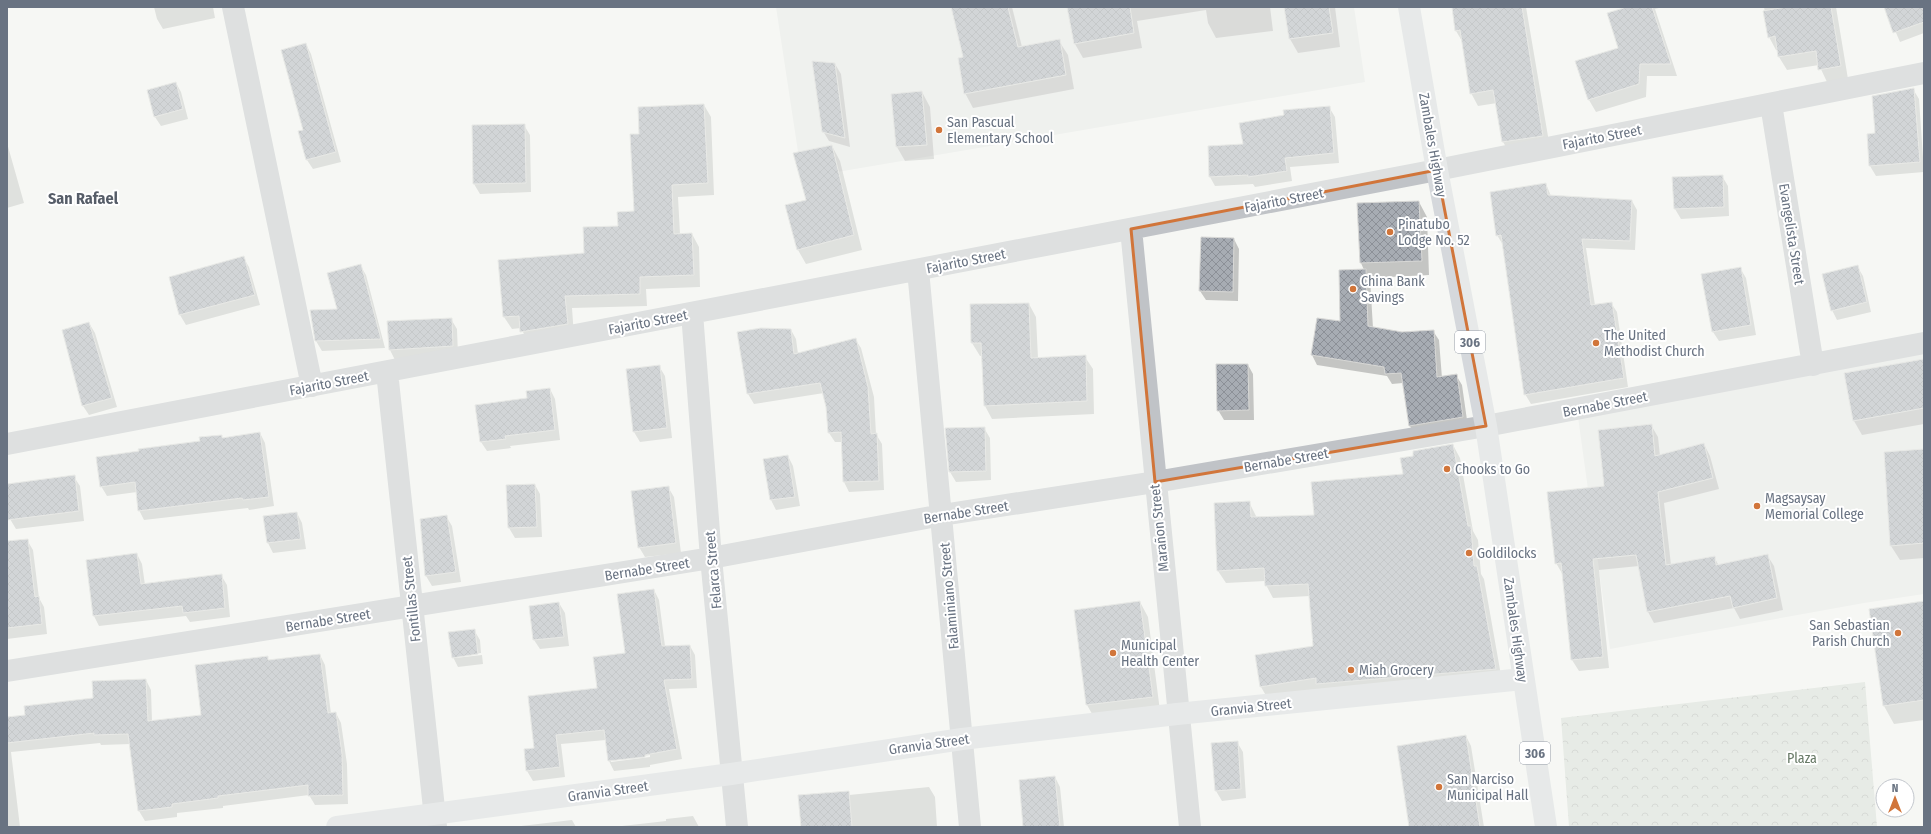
<svg xmlns="http://www.w3.org/2000/svg" width="1931" height="834" font-family="'Fira Sans Condensed',sans-serif">
<defs>
<pattern id="forest-crowns" width="20" height="18" patternUnits="userSpaceOnUse"><rect width="20" height="18" fill="#d5dbd4"/><path d="M2 6a3 3 0 1 1 6 0M12 15a3 3 0 1 1 6 0" fill="none" stroke="#b1b6b1"/></pattern>
<pattern id="building-cross-hatch" width="8" height="8" patternUnits="userSpaceOnUse"><rect width="8" height="8" fill="#a7acb3"/><path d="M0 0l8 8M0 8l8-8" fill="none" stroke="#8c9097"/></pattern>
</defs>
<rect width="100%" height="100%" fill="#f6f7f4"/>
<path fill="#e7e8e7" d="M776 7H1354L1365 82 802 178Z
M1924 351V594L1864 603 1610 649 1578 417Z"/>
<path fill="url(#forest-crowns)" d="M1865 682 1877 827H1569L1561 718Z"/>
<path fill="#0003" fill-rule="evenodd" d="M154 7H213L215 18 163 29 157 19Z
M952 7H1012L1022 47 1059 41 1068 55 1074 89 973 108 965 93V58Z
M1068 7H1270L1273 31 1216 38 1208 23 1206 10 1137 21 1142 48 1083 58 1075 44Z
M1285 7H1335L1340 47 1298 53 1290 39Z
M1453 7H1526L1550 148 1511 155 1503 142 1497 103 1478 106 1471 93 1462 41 1456 31Z
M1630 7H1663L1655 9 1677 76H1647L1646 97 1596 112 1589 100 1619 48Z
M1764 7H1836L1848 79 1827 82 1819 65 1787 70 1779 57 1778 50H1776L1769 37Z
M1885 7H1920L1924 17V33L1900 42Z
M306 44 311 54 341 162 313 169 307 160Z
M835 64 841 74 850 147 829 141 823 131Z
M176 83 181 92 188 119 161 126 155 117Z
M1913 89 1919 99 1924 172 1876 176 1870 166 1876 134Z
M922 92 930 107 934 159 905 161 897 147Z
M704 105 711 117 714 195 678 197 680 234H692L699 247 700 287 646 289 647 306 572 308 574 336 529 344 521 328 512 329 504 317 499 261 585 254 635 212 640 135Z
M1329 107 1335 117 1339 163 1290 167 1292 181 1255 187 1253 184 1215 186 1210 177 1244 145Z
M524 125 530 135 531 192 480 194 474 184Z
M7 143 24 203 7 208Z
M832 146 840 161 862 250 806 264 798 250Z
M1722 176 1728 186 1729 216 1681 219 1675 209Z
M1546 184 1551 196 1632 201 1637 210 1635 250 1586 248 1595 305 1611 303 1617 312 1628 387 1531 404 1525 394 1503 245 1497 235Z
M1419 202 1427 217 1429 275 1370 278 1373 328 1402 333 1433 331 1439 340 1442 378 1456 375 1462 385 1468 427 1415 436 1410 426 1403 383 1392 384 1387 376 1317 365 1312 355 1341 323 1364 270 1361 263 1358 204Z
M1234 239 1239 249 1238 301 1206 300 1200 291Z
M243 257 249 267 260 305 186 325 180 315 170 277Z
M360 265 366 275 385 348 322 351 316 341 338 310Z
M1857 266 1863 276 1871 312 1837 320 1832 310Z
M1740 268 1746 278 1756 335 1719 341 1713 332Z
M1029 304 1036 317 1038 358 1085 357 1093 369 1094 414 992 419 985 406 983 356H980L972 343Z
M451 319 457 329 458 355 395 360 390 350 388 322Z
M89 323 95 333 117 407 89 415 83 406 63 331Z
M791 330 796 339 798 354 855 339 861 348 874 397 876 434 882 444 884 490 849 492 844 482 842 442H835L829 433 827 407 824 393 754 404 748 394 738 333Z
M1924 360V424L1862 435 1854 421Z
M1248 365 1253 374 1254 420H1224L1218 410Z
M659 366 665 376 672 438 640 442 634 432 627 370Z
M550 389 555 399 560 440 510 446 511 448 487 451 481 442 528 399Z
M1651 425 1658 437 1660 456 1704 444 1710 456 1719 489 1664 503 1671 565 1714 557 1719 566 1767 555 1774 566 1783 610 1740 619 1734 608 1654 623 1648 612 1639 566 1599 570 1609 668 1579 671 1572 660 1563 575 1556 563 1605 487Z
M984 428 990 438 991 480 956 482 950 472Z
M260 433 265 443 274 506 249 510 248 508 144 520 139 510 137 492 107 496 101 486 201 442 221 436 223 439Z
M1453 445 1460 458 1473 531 1478 540 1481 574 1484 579 1502 681 1268 699 1261 687 1314 647 1310 596 1273 598 1266 585 1265 581 1226 583 1218 571 1249 502 1257 518 1315 516 1404 475Z
M1924 450V558L1900 560 1891 546Z
M788 456 793 466 800 506 776 510 771 500 764 460Z
M74 477 80 486 84 521 16 529 10 519 7 507V485Z
M535 485 540 494 542 537 515 538 509 528 507 486Z
M668 487 674 497 681 553 645 557 639 547Z
M297 513 302 523 306 549 273 553 268 543Z
M446 516 452 526 461 582 432 586 426 576Z
M27 540 33 550 39 598 44 607 47 634 7 639V542Z
M137 554 142 564 145 585 221 575 227 585 230 617 190 622 186 616 99 626 94 616Z
M654 590 659 600 665 646H690L695 655 697 688 669 689 682 759 650 765V767L614 771 609 761 606 740 561 744 565 777 533 781 527 771 525 750 535 749 599 688 626 654ZM650 755V757L611 762V760Z
M1140 602 1148 617 1160 711 1095 719 1087 705Z
M1924 602V720L1894 724 1884 706Z
M559 603 565 613 569 646 540 649 534 640Z
M474 630 480 640 481 653 455 656V658L482 655 483 664 458 667 453 657Z
M320 655 325 665 331 714 336 713 341 723 347 764 348 804 315 805 309 795 223 806V808L177 813V817L145 821 139 811 131 744 101 745 100 743 11 752 20 827H7V718L26 716 94 699 146 680 151 690 152 721 202 715 267 657 269 661Z
M1466 736 1471 746 1484 827H1410Z
M1237 742 1243 752 1246 798 1222 801 1216 791Z
M1055 777 1060 787 1064 827H1024Z
M929 787 935 797 937 827H802L848 793 849 795Z
M693 816 699 827H613L666 821V819Z
M572 820 576 827H521V826Z"/>
<path fill="url(#building-cross-hatch)" stroke="#d8d8d6" d="M951 7H1008L1018 47 1060 39 1066 75 964 94 958 58 963 57Z
M1067 7H1130L1134 33 1074 44Z
M1284 7H1329L1333 33 1289 39Z
M1452 7H1522L1543 136 1502 142 1493 90 1470 94 1460 30 1455 31Z
M1627 7H1652L1671 64H1640L1639 84 1588 100 1575 61 1618 48 1607 13Z
M1786 7H1831L1841 66 1818 70 1816 51 1778 57 1775 36 1768 38 1763 11Z
M1884 7H1924V22L1893 33Z
M306 43 336 152 306 160 298 131 303 130 281 50Z
M812 61 835 63 845 138 822 132Z
M176 82 183 109 154 117 147 90Z
M1914 88 1920 162 1869 166 1867 134 1875 133 1872 96Z
M922 91 927 145 896 147 891 94Z
M704 104 708 183 672 185 674 234 692 233 694 275 640 277V294L565 296 568 324 520 332 519 316 503 317 498 260 584 253 583 227 618 226 617 212 634 211 630 134H639L638 107Z
M1330 106 1334 153 1285 158 1287 171 1248 177V175L1209 177 1208 146 1243 144 1239 123 1284 115 1283 110Z
M525 124 526 183 473 184 472 125Z
M832 145 854 235 797 250 785 205 806 200 793 153Z
M1723 175 1724 207 1674 209 1672 177Z
M1546 183 1548 195 1632 200 1630 241 1582 239 1591 305 1612 302 1624 378 1524 395 1501 235 1496 236 1490 192Z
M1419 201 1422 261 1360 263 1357 203Z
M1201 237 1234 238 1233 292 1199 291Z
M244 256 255 295 179 315 169 277Z
M361 264 381 339 315 341 310 310 337 309 327 273Z
M1858 265 1867 302 1831 311 1822 274Z
M1741 267 1751 325 1712 332 1701 274Z
M1366 269 1368 326 1402 332 1434 330 1437 377 1457 374 1463 417 1409 426 1401 373 1385 374 1384 367 1311 355 1317 318 1340 321 1339 270Z
M1029 303 1031 358 1086 355 1087 401 984 406 981 343H971L970 304Z
M452 318 453 346 389 350 387 321Z
M89 322 112 398 82 406 62 330Z
M761 328 791 329 794 354 856 338 868 387 871 434 877 433 879 481 843 482 841 432 828 433 826 407 820 383 747 394 737 332Z
M1924 359V408L1853 421 1844 373Z
M1216 364H1248L1249 410 1217 411Z
M660 365 667 428 633 432 626 369Z
M550 388 555 430 505 436 506 439 480 442 475 405 527 398 526 391Z
M1652 424 1655 456 1704 443 1713 478 1658 492 1666 565 1715 556 1716 565 1768 554 1777 598 1733 608 1730 596 1647 612 1636 555 1593 559 1603 657 1571 660 1561 563 1555 564 1547 492 1604 486 1598 430Z
M985 427 986 471 949 472 945 428Z
M260 432 269 497 243 500 242 498 138 511 135 482 100 487 96 457 139 451 138 449 200 441 199 437 222 435V438Z
M1453 444 1468 526H1471L1474 566H1477L1496 669 1316 684V678L1260 687 1255 655 1313 646 1308 584 1265 586 1264 568 1217 571 1214 503 1250 501 1251 517 1314 515 1311 482 1403 474 1400 458 1413 456V451Z
M1924 449V543L1890 546 1884 452Z
M788 455 795 497 770 500 763 459Z
M75 475 79 511 7 520V484Z
M535 484 537 527 508 528 506 485Z
M669 486 676 543 638 548 631 491Z
M297 512 301 539 267 543 263 516Z
M447 515 456 572 425 576 420 519Z
M28 539 35 597 39 596 42 624 7 628V541Z
M137 553 141 584 222 574 225 608 183 613 182 606 93 616 86 560Z
M654 589 662 646 690 645 692 679 664 680 677 749 645 755V757L608 761 604 730 556 735 560 767 526 771 524 749 534 748 528 696 597 688 593 657 625 653 617 594Z
M1140 601 1153 697 1086 705 1074 610Z
M1924 601V700L1883 706 1869 609Z
M559 602 564 637 533 640 529 606Z
M475 629 478 654 452 658 448 632Z
M320 654 328 713 336 712 342 754 343 795 308 796V785L218 796V798L172 804V807L138 811 128 734 94 735V733L7 743V717L25 715 24 706 93 698 92 681 146 679 148 721 201 715 195 665 268 656V660Z
M1466 735 1480 827H1409L1397 746Z
M1238 741 1241 789 1215 791 1211 743Z
M1055 776 1060 827H1023L1019 780Z
M849 791 852 827H801L798 795Z"/>
<g fill="none" stroke-linecap="round" stroke-linejoin="round">
<path stroke="#c0c3c7" stroke-width="22" d="M233 7 312 386
M1771 104 1813 365
M1131 229 1190 827
M918 270 970 827
M692 313 711 558 737 827
M387 372 436 827
M7 444 1437 170 1924 73
M7 671 711 558 942 515 1155 482 1486 426 1924 343"/>
<path stroke="#d5d8dc" stroke-width="22" d="M337 827 731 774 962 739 1177 714 1523 679"/>
<path stroke="#d5d8dc" stroke-width="22" d="M1409 7 1437 170 1486 426 1546 827"/>
</g>
<path d="M0 0H1931V834H0ZM1437 170 1486 426 1155 482 1131 229Z" fill="#f6f7f4" fill-opacity=".55" fill-rule="evenodd"/>
<path fill="none" stroke="#d1753a" stroke-width="3" stroke-linejoin="round" d="M1437 170 1486 426 1155 482 1131 229Z"/>
<g fill="#d1753a" stroke="#fff" stroke-width="1.5">
<circle cx="939" cy="130" r="4"/>
<circle cx="1390" cy="232" r="4"/>
<circle cx="1353" cy="289" r="4"/>
<circle cx="1596" cy="343" r="4"/>
<circle cx="1447" cy="469" r="4"/>
<circle cx="1757" cy="506" r="4"/>
<circle cx="1469" cy="553" r="4"/>
<circle cx="1898" cy="633" r="4"/>
<circle cx="1113" cy="653" r="4"/>
<circle cx="1351" cy="670" r="4"/>
<circle cx="1439" cy="787" r="4"/>
</g>
<g text-anchor="middle" stroke-width="4" stroke-linejoin="round" paint-order="stroke">
<g fill="#fff" stroke="#969da8" stroke-width="1">
<rect x="1455" y="331" width="30" height="22" rx="3"/>
<rect x="1520" y="742" width="30" height="22" rx="3"/>
</g>
<g font-size="13" font-weight="bold" fill="#697382">
<text x="1470" y="347">306</text>
<text x="1535" y="758">306</text>
</g>
<g font-size="14" fill="#697382" stroke="#fff" text-anchor="start">
<text x="947" y="127">San Pascual<tspan x="947" dy="16">Elementary School</tspan></text>
<text x="1398" y="229">Pinatubo<tspan x="1398" dy="16">Lodge No. 52</tspan></text>
<text x="1361" y="286">China Bank<tspan x="1361" dy="16">Savings</tspan></text>
<text x="1604" y="340">The United<tspan x="1604" dy="16">Methodist Church</tspan></text>
<text x="1455" y="474">Chooks to Go</text>
<text x="1765" y="503">Magsaysay<tspan x="1765" dy="16">Memorial College</tspan></text>
<text x="1477" y="558">Goldilocks</text>
<text x="1890" y="630" text-anchor="end">San Sebastian<tspan x="1890" dy="16">Parish Church</tspan></text>
<text x="1121" y="650">Municipal<tspan x="1121" dy="16">Health Center</tspan></text>
<text x="1359" y="675">Miah Grocery</text>
<text x="1447" y="784">San Narciso<tspan x="1447" dy="16">Municipal Hall</tspan></text>
</g>
<g font-size="14" fill="#697382" stroke="#fff">
<text transform="translate(1602 137) rotate(-11)" y="5">Fajarito Street</text>
<text transform="translate(1433 145) rotate(80)" y="5">Zambales Highway</text>
<text transform="translate(1284 200) rotate(-11)" y="5">Fajarito Street</text>
<text transform="translate(1792 234) rotate(81)" y="5">Evangelista Street</text>
<text transform="translate(966 261) rotate(-11)" y="5">Fajarito Street</text>
<text transform="translate(648 322) rotate(-11)" y="5">Fajarito Street</text>
<text transform="translate(329 383) rotate(-11)" y="5">Fajarito Street</text>
<text transform="translate(1605 404) rotate(-11)" y="5">Bernabe Street</text>
<text transform="translate(1286 460) rotate(-10)" y="5">Bernabe Street</text>
<text transform="translate(966 512) rotate(-9)" y="5">Bernabe Street</text>
<text transform="translate(1159 528) rotate(-96)" y="5">Marañon Street</text>
<text transform="translate(647 569) rotate(-9)" y="5">Bernabe Street</text>
<text transform="translate(713 570) rotate(-95)" y="5">Felarca Street</text>
<text transform="translate(949 596) rotate(-95)" y="5">Falaminiano Street</text>
<text transform="translate(411 599) rotate(-96)" y="5">Fontillas Street</text>
<text transform="translate(328 620) rotate(-9)" y="5">Bernabe Street</text>
<text transform="translate(1516 630) rotate(82)" y="5">Zambales Highway</text>
<text transform="translate(1251 707) rotate(-6)" y="5">Granvia Street</text>
<text transform="translate(929 744) rotate(-8)" y="5">Granvia Street</text>
<text transform="translate(608 791) rotate(-8)" y="5">Granvia Street</text>
</g>
<g font-size="14" fill="#687a67" stroke="#fff">
<text x="1802" y="763">Plaza</text>
</g>
<g font-size="16" font-weight="bold" fill="#565d68" stroke="#fff">
<text x="83" y="204">San Rafael</text>
</g>
</g>
<rect width="1931" height="834" fill="none" stroke="#697382" stroke-width="16"/>
<g transform="translate(1895 798)"><circle r="19" fill="#ffffff" stroke="#c3c7cd"/>
<path d="M0-3L7 15L0 10L-7 15Z" fill="#d1753a"/>
<text y="-6" font-size="11" font-weight="bold" text-anchor="middle" fill="#697382">N</text>
</g>
</svg>
